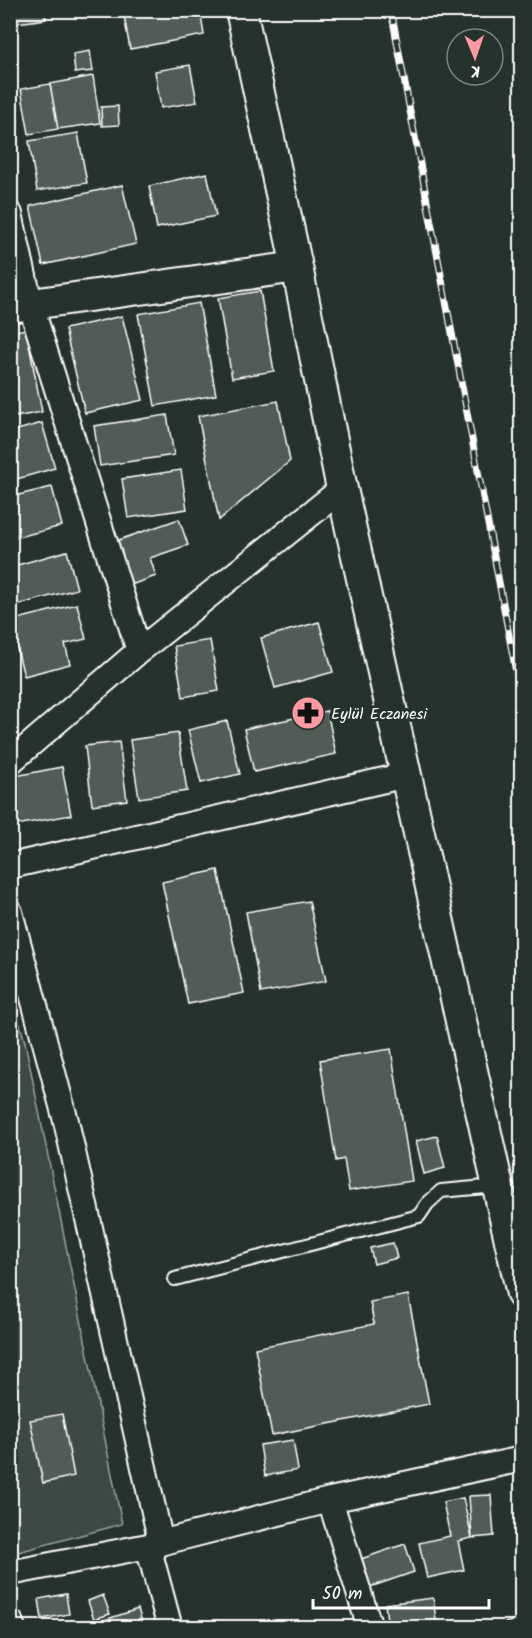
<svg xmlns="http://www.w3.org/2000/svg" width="532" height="1638" font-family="Kalam,sans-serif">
<rect width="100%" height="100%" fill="#26332d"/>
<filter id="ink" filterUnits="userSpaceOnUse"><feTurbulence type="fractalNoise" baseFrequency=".0167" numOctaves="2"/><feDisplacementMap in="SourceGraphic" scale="12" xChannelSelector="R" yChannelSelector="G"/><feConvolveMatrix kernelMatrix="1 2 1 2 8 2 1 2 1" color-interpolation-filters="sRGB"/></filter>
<g filter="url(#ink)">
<path fill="#3e4944" stroke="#9ea4a2" stroke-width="1.5" d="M10 992 25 1042 122 1524 11 1554Z"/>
<path fill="#515c57" stroke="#fff" stroke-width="1.5" d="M10 10H45L46 19 10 24Z
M123 10H200L204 35 130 49Z
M90 51 93 71 75 73 73 54Z
M190 65 197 102 161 108 155 71Z
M93 76 100 123 58 129 50 84Z
M50 84 58 129 29 134 21 89Z
M118 106 119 125 102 126 101 107Z
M78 133 87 183 37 191 29 141Z
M207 173 216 216 157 228 149 186Z
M122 185 136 244 43 265 30 206Z
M260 291 274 371 232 378 218 298Z
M199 303 216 395 155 406 138 314Z
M122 316 143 400 85 413 65 329Z
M26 329 42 412 10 418V332Z
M278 401 290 461 219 520 198 416Z
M167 415 174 455 100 466 94 426Z
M42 423 55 468 10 481V432Z
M181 470 187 509 128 518 122 479Z
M52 487 62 526 10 539V497Z
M179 519 188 545 150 558 156 576 128 586 113 542Z
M67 551 77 589 10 607V567Z
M77 604 86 639 65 644 70 664 24 676 10 621Z
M319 622 333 672 275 688 261 638Z
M210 640 219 691 183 697 174 646Z
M327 711 336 754 254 772 244 729Z
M227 721 240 774 201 783 188 730Z
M178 733 187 791 139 798 130 740Z
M119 742 127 800 92 805 85 746Z
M62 767 71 815 17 825 10 794V777Z
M218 870 244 993 188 1004 162 882Z
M309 901 326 981 261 993 246 912Z
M391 1049 412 1181 349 1191 344 1159 336 1161 320 1060Z
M437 1136 445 1168 424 1174 416 1141Z
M393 1243 397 1258 374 1264 370 1248Z
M408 1295 429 1404 272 1435 255 1348 374 1324 370 1302Z
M62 1414 74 1476 43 1483 30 1420Z
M293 1440 298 1470 265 1476 260 1445Z
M491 1495 494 1536 472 1538 469 1496Z
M463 1498 472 1538 458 1541 464 1570 427 1578 419 1543 450 1536 443 1502Z
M405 1544 414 1572 370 1587 361 1559Z
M66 1594 69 1614 42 1619 39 1599Z
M103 1595 110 1614 94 1619 88 1601Z
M433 1598 437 1628H388L385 1604Z
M138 1609 144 1628H96L95 1623Z
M514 1620 516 1628H490Z"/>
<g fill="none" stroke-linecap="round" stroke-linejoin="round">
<g stroke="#fff" stroke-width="16">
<path id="service" d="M175 1279 419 1216 427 1204 441 1191 497 1186"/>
</g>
<g stroke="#fff" stroke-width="28">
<path id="minor" d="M10 214 30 303 139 651
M10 762 139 651 342 489
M10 866 406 775
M10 912 66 1121 161 1543
M330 1500 370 1628
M148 1546 170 1628
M10 1573 148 1546 330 1500 522 1459
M10 1621 13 1628"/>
</g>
<g stroke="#fff" stroke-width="34">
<path id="tertiary" d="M241 10 297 267 342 489 522 1294
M10 307 297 267"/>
</g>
<use href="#service" stroke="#26332d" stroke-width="12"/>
<use href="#minor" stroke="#26332d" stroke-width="24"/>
<use href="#tertiary" stroke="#26332d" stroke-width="30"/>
<g stroke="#fff" stroke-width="7">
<path id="rail" d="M391 10 522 704"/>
</g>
<use href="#rail" stroke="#26332d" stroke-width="4.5" stroke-dasharray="14" stroke-linecap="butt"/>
</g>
</g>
<defs>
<g id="pharmacy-disc" transform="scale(1.725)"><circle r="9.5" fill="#ff9aa2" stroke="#26332d"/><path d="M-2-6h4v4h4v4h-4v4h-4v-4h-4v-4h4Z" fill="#111"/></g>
</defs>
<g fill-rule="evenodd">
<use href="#pharmacy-disc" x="308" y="713"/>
</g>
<g text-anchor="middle" stroke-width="6" stroke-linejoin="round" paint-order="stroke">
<g font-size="16" fill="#fff" stroke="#26332d" text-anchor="start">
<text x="331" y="719">Eylül Eczanesi</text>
</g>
</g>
<rect width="532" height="1638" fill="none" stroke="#26332d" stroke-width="36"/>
<rect x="18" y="18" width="496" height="1602" fill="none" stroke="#fff" stroke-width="2" filter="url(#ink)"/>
<g transform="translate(475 57) rotate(178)"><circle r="28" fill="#26332d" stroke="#7d8581" stroke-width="1.5"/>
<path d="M0-4.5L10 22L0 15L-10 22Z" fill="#ff9aa2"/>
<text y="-9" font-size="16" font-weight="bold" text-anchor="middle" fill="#ffffff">K</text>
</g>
<path d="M313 1599v9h176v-9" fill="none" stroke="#ffffff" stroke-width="3"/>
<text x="322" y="1599" font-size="18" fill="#ffffff" stroke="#26332d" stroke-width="4.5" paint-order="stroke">50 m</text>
</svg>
